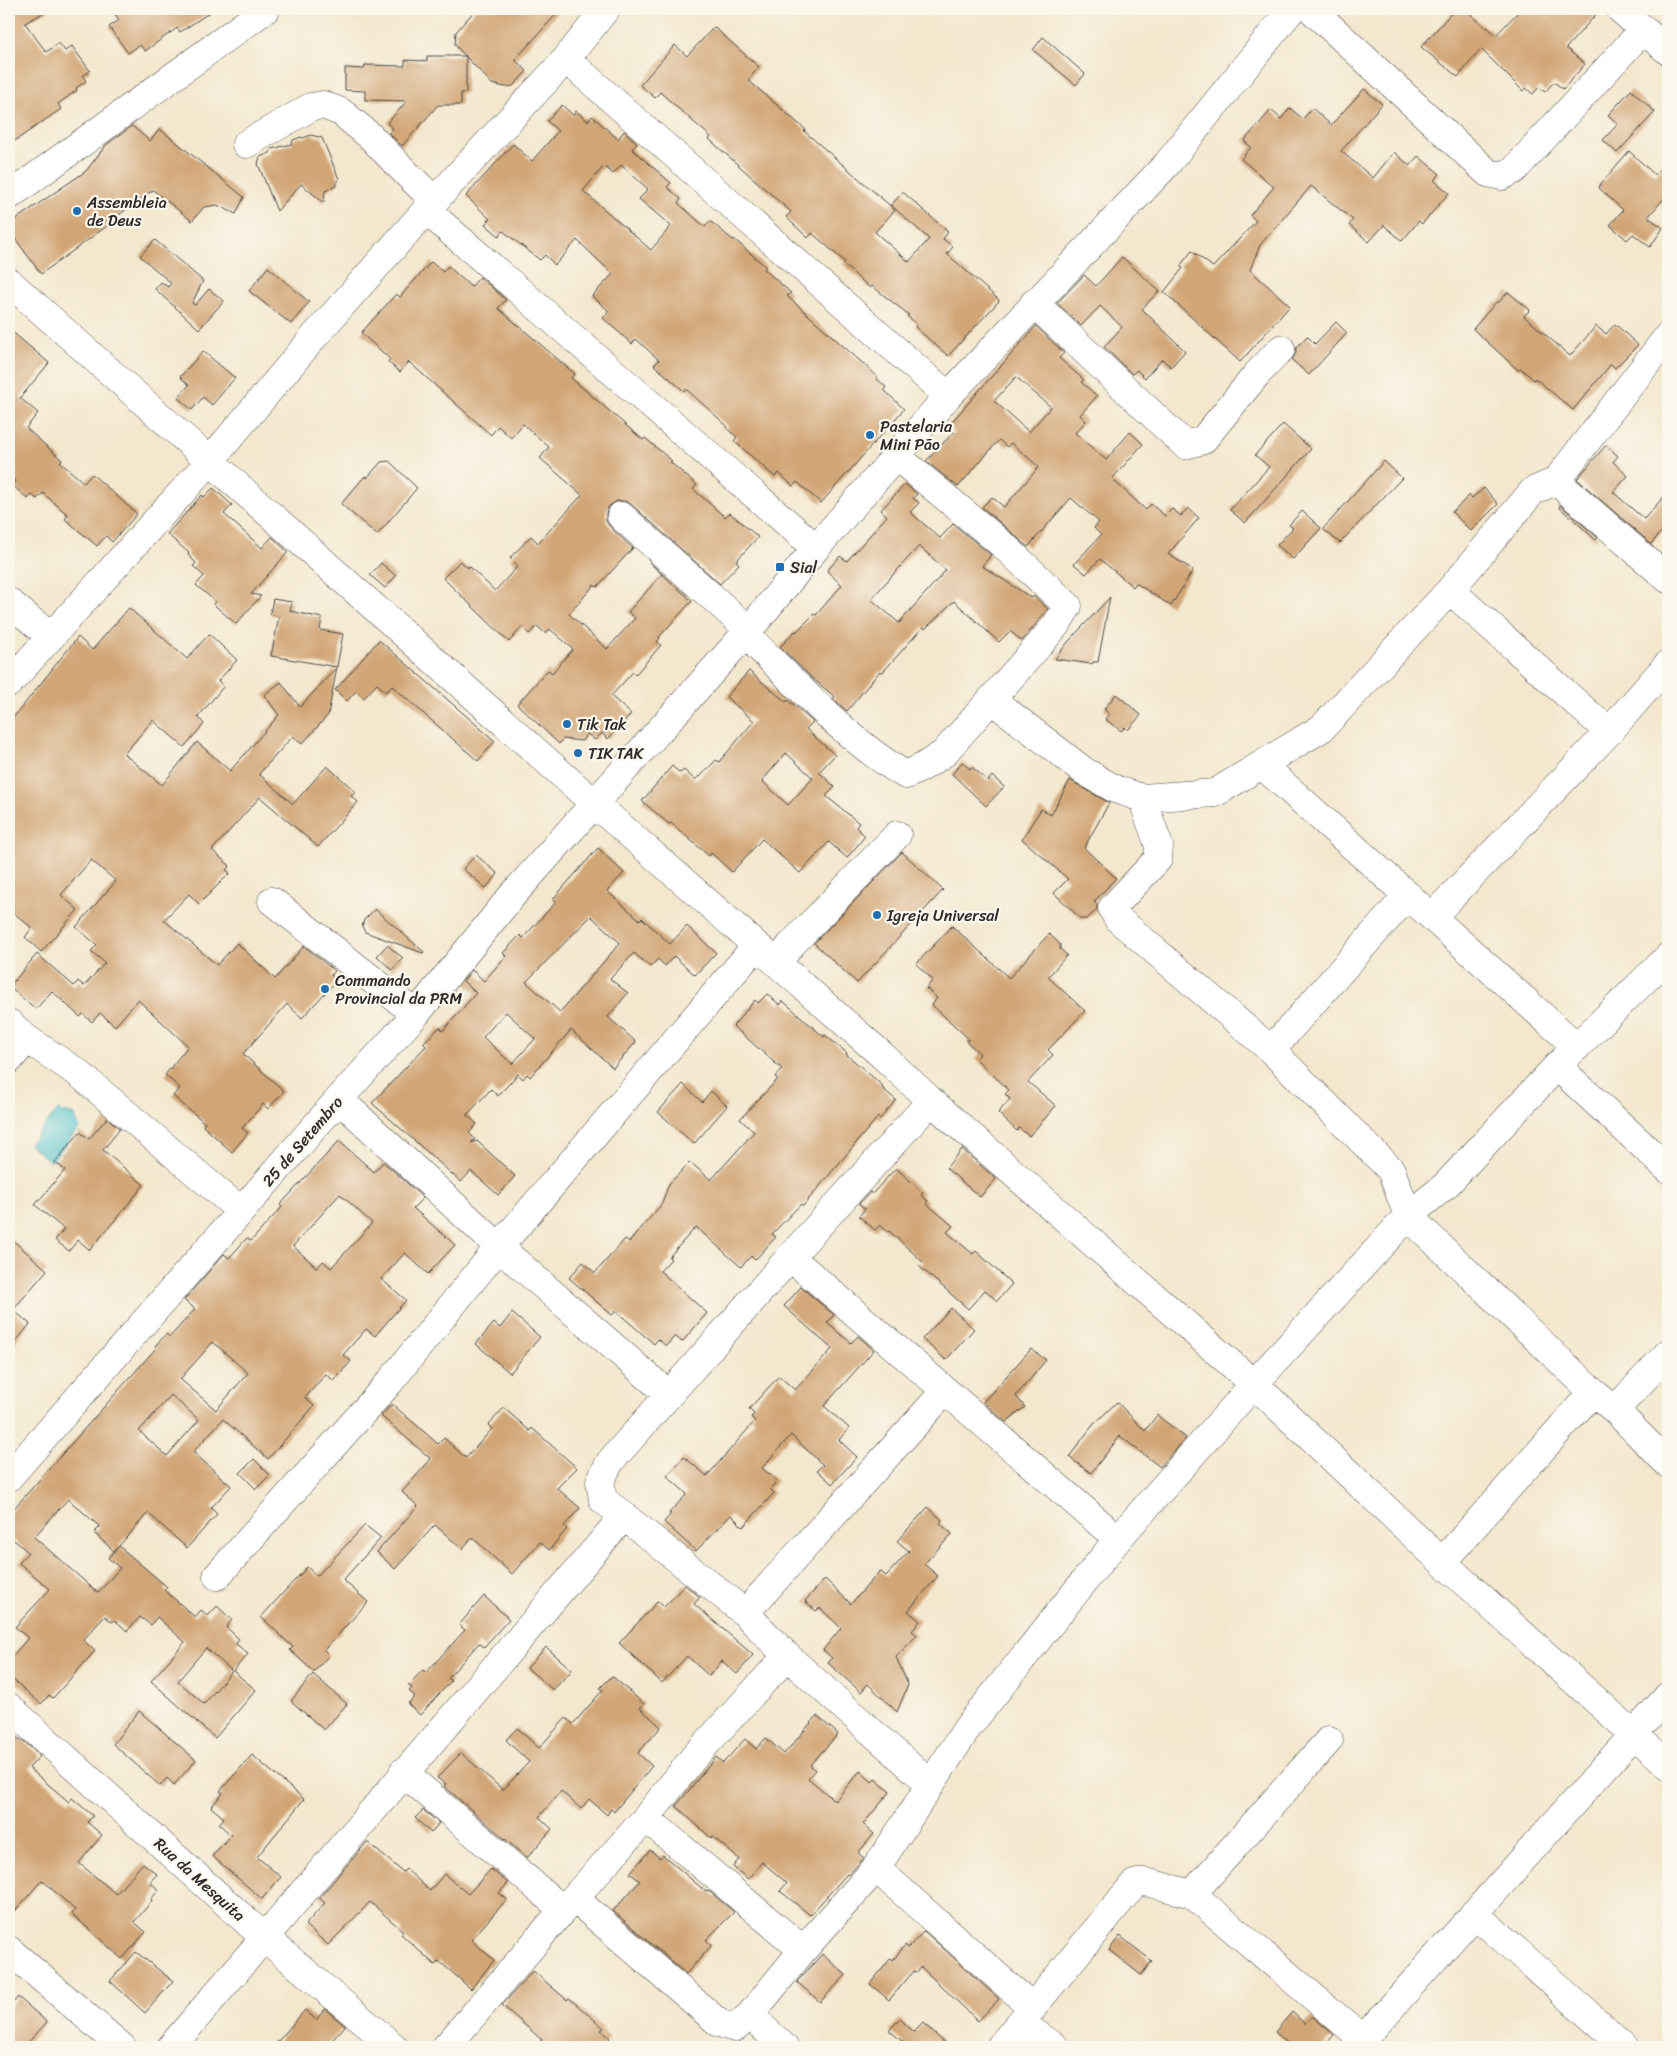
<svg xmlns="http://www.w3.org/2000/svg" width="1677" height="2056" font-family="Sriracha,sans-serif">
<rect width="100%" height="100%" fill="#fbf7ec"/>
<filter id="ink" filterUnits="userSpaceOnUse"><feTurbulence type="fractalNoise" baseFrequency=".02" numOctaves="2"/><feDisplacementMap in="SourceGraphic" scale="10" xChannelSelector="R" yChannelSelector="G"/><feConvolveMatrix kernelMatrix="1 2 1 2 8 2 1 2 1" color-interpolation-filters="sRGB"/></filter>
<filter id="wash" filterUnits="userSpaceOnUse"><feTurbulence type="fractalNoise" baseFrequency=".0096" numOctaves="4" result="noise"/><feDisplacementMap in="SourceGraphic" scale="20" xChannelSelector="R" yChannelSelector="G"/><feGaussianBlur stdDeviation="1.12" result="paint"/><feColorMatrix in="noise" values="0 0 0 0 0 0 0 0 0 0 0 0 0 0 0 0 0 1.4 0 .05"/><feComposite in="paint" operator="in"/></filter>
<g filter="url(#wash)">
<rect width="100%" height="100%" fill="#f3e7cd"/>
<path fill="#57c4cd" stroke="#41787c" d="M58 1110C64 1114 69 1112 75 1115L77 1124 80 1127 51 1162 29 1144Z"/>
<g id="blocks">
<path fill="#d1a677" fill-rule="evenodd" d="M9 9H51L25 23 46 52 59 43 65 51 72 46 90 71 83 76 86 81 76 88 77 90 58 104 61 109 9 145Z
M112 9H215L180 32 177 28 145 51 140 45 128 53 109 27 119 20Z
M476 9H561L515 60 527 71 513 86 505 87 492 84 455 45 456 32Z
M1455 9H1465L1486 28 1487 27 1496 35 1521 9H1601L1566 48 1585 64 1563 89 1554 82 1545 92 1539 87 1533 94 1526 88 1523 91 1481 49 1458 77 1421 47Z
M714 27 759 67 748 80 806 130 804 131 895 210 875 232 909 262 929 239 891 205 903 192 948 232 943 239 953 247 947 254 998 299 999 301 948 356 915 327 917 324 907 316 909 315 872 286 870 288 843 264 845 262 812 233 808 238 786 217 791 212 709 139 711 137 688 117 660 92 655 98 640 85 675 45 687 56Z
M1043 37 1085 74 1076 85 1033 50Z
M427 56H466V93H461V105H438L402 146 389 133 393 128 387 123 407 101 365 100V91L345 90V68L364 69 365 65 405 66V60L427 61Z
M1364 89 1382 104 1341 151 1373 178 1394 152 1410 166 1418 156 1440 174 1434 180 1449 193 1422 224 1419 221 1402 241 1384 225 1369 242 1349 225 1353 220 1311 186 1260 245 1250 270 1290 306 1240 362 1164 292 1183 268 1180 266 1192 251 1213 267 1256 221 1250 215 1274 187 1241 159 1251 147 1244 141 1271 110 1281 119 1290 108 1303 119 1312 108 1331 125Z
M1631 90 1655 112 1617 153 1603 140 1618 124 1608 115Z
M562 105 573 115 576 111 588 121 592 116 618 139 624 131 637 143 632 149 671 183 667 187 681 199 678 203 705 227 710 221 733 240 734 239 766 267 764 269 791 293 787 296 877 376 876 378 886 387 884 390 904 409 821 503 797 482 793 486 779 473 775 477 734 441 737 437 726 428 727 426 686 389 684 391 654 365 659 360 636 339 632 344 603 318 609 311 592 296 613 274 577 240 555 265 545 255 540 260 503 231 499 236 485 224 490 219 466 196 513 144 532 161 558 131 547 121ZM621 165 648 189 639 199 671 226 651 250 583 191 604 166 613 174Z
M132 126 150 141 160 129 244 197 236 214 217 205 204 207 192 221 153 190 113 219 114 221 41 274 9 230V224L86 171 106 145Z
M311 135 322 138 339 179 336 186 325 191 324 203 301 184 277 211 258 164 260 157 270 153 271 149 292 144 293 140 301 137 303 138Z
M1629 151 1655 175 1668 160V194L1648 217 1663 228 1650 247 1633 234 1627 240 1610 225 1623 210 1598 187Z
M155 240 203 281 192 303 195 305 209 289 224 301 199 329 155 289 161 282 168 287 171 283 140 256Z
M1122 257 1159 291 1142 309 1185 351 1171 367 1162 359 1145 378 1137 370 1132 374 1104 347 1122 327 1100 306 1081 326 1057 303 1084 275 1096 286Z
M431 262 443 272 448 266 471 287 480 277 506 300 498 308 575 374 571 378 643 440 645 438 672 461 670 462 697 485 693 489 725 517 730 513 758 537 736 561 739 564 720 584 631 504 625 501H617L609 506 606 513V521L611 528 633 548 597 587 594 585 569 614 607 649 635 618 628 612 662 574 649 562 692 601 659 637 660 638 657 642 661 645 635 675 633 672 611 696 631 714 608 739 602 733 595 740 587 734 582 741 563 739 559 744 517 704 548 670 552 673 573 649 550 629 546 634 537 626 529 634 522 627 509 642 443 578 460 561 468 568 469 566 495 591 518 566 510 558 531 536 538 543 582 495 540 458 549 447 523 424 511 438 498 426 491 435 409 362 400 372 388 362 390 359 361 333 396 294 400 297Z
M268 267 309 302 291 324 249 291Z
M1508 292 1530 310 1524 316 1570 356 1596 326 1606 334 1615 324 1638 345 1615 368 1611 364 1573 410 1535 378 1534 380 1520 368 1518 370 1473 329 1497 301 1498 303Z
M1336 322 1347 333 1309 375 1292 360 1296 353V348L1307 336 1315 344Z
M1036 326 1064 353 1059 358 1084 380 1081 382 1097 396 1080 415 1086 421 1075 433 1106 460 1130 432 1143 444 1112 479 1146 510 1151 504 1165 516 1172 509 1181 516 1188 508 1199 518 1168 554 1193 570 1171 606 1136 583 1133 587 1100 559 1086 574 1074 564 1101 535 1094 528 1099 522 1071 498 1028 547 982 507 992 497 1004 507 1039 467 1011 443 1007 447 999 440 958 487 926 461 954 432 948 426ZM1016 377 1051 407 1029 432 994 401Z
M9 329 49 363 20 398 38 413 26 428 62 460 60 462 84 483 92 474 137 514 112 542 106 536 97 546 65 519 68 515 43 493 37 499 32 495 28 499 12 485 15 481 9 475Z
M203 351 235 378 212 405 203 397 192 410 178 398 189 385 180 377Z
M1283 424 1311 449 1245 523 1230 510 1269 467 1255 455Z
M1606 445 1618 456 1613 462 1628 476 1613 492 1644 519 1668 492V524L1651 544 1577 479Z
M389 461 417 488 377 535 341 504 365 476 367 478 381 462Z
M1384 461 1402 478 1340 543 1323 529Z
M905 484 917 494 913 498 919 503 910 512 940 538 953 524 991 555 982 566 1032 598 1034 596 1048 609 1022 641 1010 631 999 642 954 601 925 629 923 627 882 673 880 671 847 711 833 699 835 697 812 678 780 647 795 631 796 632 814 614 816 615 842 585 827 571 840 556 847 561 887 516 881 510ZM919 546 946 570 899 623 871 599Z
M213 488 232 505 224 514 262 548 272 537 288 552 251 594 261 596 236 624 213 604 216 602 196 585 204 576 193 566 196 563 188 555 189 553 167 534 202 495 204 497Z
M1484 488 1498 504 1471 531 1452 512 1470 495 1472 498Z
M1560 505 1598 538 1596 540 1559 507Z
M1302 511 1321 528 1293 559 1277 545 1293 528 1289 525Z
M381 563 396 576 385 588 370 575Z
M1110 597 1098 662H1093L1092 664 1055 659 1068 642Z
M273 599 292 602 290 611 322 618 320 630 343 634 328 715 302 744 293 736 259 774 293 804 327 766 356 792 351 796 358 802 318 847 260 797 212 850 230 866 226 870 230 873 199 904 189 894 164 920 217 965 237 943 275 979 304 946 335 971 331 975 337 980 302 1018 287 1004 243 1054 284 1091 268 1109 263 1104 242 1128 248 1133 232 1152 203 1126 205 1123 173 1096 180 1088 165 1075 188 1046 138 1000 115 1026 100 1013 92 1022 83 1014 80 1017 52 991 36 1009 9 987 37 954 74 986 78 981 84 986 105 963 91 951 97 945 76 927 116 881 91 860 61 895 78 910 41 952 25 937 32 928 9 909V723L78 637 92 650 129 608 187 659 209 634 237 660 218 681 224 686 198 717 204 724 184 747 153 720 124 754 162 785 197 742 230 771 279 715 264 695 281 682 300 707 337 667 271 656 279 617 270 614Z
M379 640 495 741 478 761 392 686 386 692 377 684 364 698 356 691 347 701 335 690Z
M749 671 786 702 788 700 813 722 806 729 835 755 819 772 835 787 826 796 859 823 856 827 865 836 847 858 829 842 800 873 762 839 732 872 711 853 709 856 671 823 669 824 642 801 672 766 680 773 684 770 695 780 699 776 700 777 716 760 719 762 754 721 726 697ZM786 753 813 778 788 805 762 781Z
M1116 694 1141 715 1128 730 1125 727 1121 731 1105 719 1109 714 1104 709Z
M962 762 970 769 972 767 988 781 992 776 1004 787 986 806 952 774Z
M1070 780 1109 803 1084 848 1116 878 1094 902 1097 905V909L1087 919H1081L1054 893 1068 879 1022 839 1041 809 1051 815Z
M598 848 624 873 607 891 640 920 642 918 670 944 687 926 716 953 695 975 674 956 665 966 658 959 650 967 634 953 610 979 628 993 608 1017 636 1042 613 1068 571 1030 530 1077 527 1074 523 1079 518 1074 498 1096 491 1089 467 1115 477 1124 469 1133 475 1139 471 1143 477 1141 515 1176 498 1195 471 1171 461 1182 372 1103 426 1046 423 1043 440 1027 443 1031 476 993 463 981 472 970 484 981 506 956 503 953 520 935 523 938 556 902 553 899ZM591 916 620 943 560 1012 526 982ZM506 1012 535 1039 512 1064 483 1037Z
M902 852 943 890 857 983 814 943Z
M476 855 498 874 486 888 463 869Z
M375 909 424 952 423 953 365 932 362 926 364 920Z
M952 926 1009 978 1049 934 1060 944V949L1067 955 1048 977 1085 1011 1048 1050 1053 1055 1028 1082 1056 1106 1029 1136 1019 1128 1017 1131 998 1113 1010 1099 1005 1094 1009 1090 976 1059 980 1054 966 1041 969 1039 932 1005 937 998 926 988 933 980 916 964Z
M387 945 403 958 392 970 377 956Z
M767 994 780 1005 783 1001 824 1037 825 1035 847 1053 846 1054 883 1086 882 1088 896 1100 880 1119 878 1117 803 1206 801 1204 772 1234 776 1237 755 1260 751 1256 741 1267 696 1227 669 1257 671 1259 660 1271 707 1313 682 1342 675 1336 666 1346 658 1339 654 1344 616 1311 612 1315 569 1278 583 1262 595 1273 625 1239 629 1242 661 1205 669 1184 690 1162 711 1180 754 1132 740 1119 778 1079 775 1077 782 1069 733 1026 755 1000 758 1003Z
M683 1084 702 1102 711 1091 727 1106 694 1144 658 1112Z
M107 1118 120 1129 103 1150 144 1185 90 1250 78 1240 69 1251 55 1240 64 1229 35 1205 65 1170 55 1162 80 1132 89 1139Z
M339 1141 374 1172 383 1162 393 1170 423 1198 413 1208 455 1245 428 1274 405 1253 381 1279 406 1300 375 1336 366 1329 343 1355 351 1361 334 1381 326 1374 305 1398 314 1406 268 1459 223 1419 193 1452 231 1486 211 1508 217 1514 187 1548 148 1513 119 1546 167 1587 164 1590 195 1617 201 1610 208 1616 217 1606 232 1620 226 1627 239 1639 236 1644 248 1654 233 1671 256 1690 215 1738 151 1681 185 1642 157 1617 151 1625 140 1617 127 1631 115 1620 112 1622 105 1616 83 1640 95 1651 53 1698 49 1695 41 1704 9 1676V1660L28 1638 15 1627 50 1589 19 1563 28 1552 9 1536V1514L157 1347 155 1346 166 1334 170 1337 195 1309 184 1300 224 1254 229 1258 247 1238 251 1241 282 1207 280 1205ZM340 1194 372 1223 331 1268 323 1261 317 1268 293 1246ZM213 1342 248 1373 216 1410 180 1379ZM171 1395 199 1420 167 1456 139 1431ZM68 1499 100 1527 94 1533 114 1551 119 1546 108 1558 120 1568 98 1593 34 1537ZM206 1648 232 1671 204 1704 178 1681Z
M962 1149 996 1179 980 1197 946 1168Z
M896 1168 923 1193 921 1195 928 1201 926 1203 953 1226 947 1232 973 1254 976 1251 1012 1284 997 1301 985 1290 968 1309 919 1266 923 1262 889 1231 888 1232 880 1225 875 1230 859 1216 865 1209 859 1204 870 1192 872 1194Z
M9 1237 47 1270 13 1310 30 1324 9 1350Z
M801 1287 834 1315 827 1323 851 1343 858 1336 874 1350 824 1406 849 1428 839 1440 857 1457 832 1484 817 1470 823 1465 791 1435 762 1468 777 1481 770 1489 774 1493 743 1527 731 1515 696 1551 664 1522 671 1514 669 1513 687 1494 667 1476 684 1457 707 1476 755 1421 751 1417 754 1414 749 1409 779 1376 795 1390 832 1349 784 1306Z
M951 1308 974 1329 946 1360 922 1339Z
M512 1313 540 1337 510 1373 476 1344 494 1323 500 1328Z
M1031 1349 1046 1360 1016 1396 1025 1407 1006 1422 983 1402Z
M1117 1402 1145 1431 1157 1415 1186 1438 1160 1467 1120 1436 1091 1473 1069 1457 1093 1425Z
M392 1404 438 1444 444 1438 466 1458 492 1429 488 1425 504 1408 530 1431 532 1428 577 1468 557 1488 580 1508 564 1526 567 1529 549 1550 540 1542 512 1574 474 1539H471L462 1549 435 1525 395 1569 377 1552 418 1506 402 1492 431 1459 381 1416Z
M254 1459 270 1475 256 1489 240 1473Z
M928 1507 942 1520 940 1523 952 1534 924 1564 938 1576 908 1611 920 1621 912 1631 917 1635 896 1657 908 1685 897 1712 868 1684 861 1692 828 1663 832 1658 823 1650 841 1628 820 1608 816 1611 805 1601 825 1579 851 1604 880 1571 886 1576 909 1551 897 1541Z
M365 1525 381 1538 343 1580 368 1602 324 1650 329 1655 314 1672 290 1650 293 1647 261 1617 307 1567 317 1576Z
M685 1585 700 1597 694 1604 753 1655 737 1674 722 1661 709 1676 687 1656 662 1683 619 1643 658 1601 664 1607Z
M484 1596 509 1619 484 1647 479 1643 448 1678 451 1681 420 1715 408 1704 415 1696 409 1691 412 1688 408 1685 423 1670 426 1673 465 1630 459 1625Z
M546 1647 572 1670 553 1690 527 1668Z
M313 1674 347 1704 324 1730 291 1701Z
M612 1676 644 1704 640 1708 661 1727 638 1753 652 1766 614 1812 611 1809 607 1815 589 1799 581 1809 561 1791 539 1817 552 1829 527 1858 444 1786 446 1784 437 1778 461 1753 503 1790 529 1762 506 1740 517 1728 539 1748 566 1718 573 1724 603 1690 600 1688Z
M139 1711 196 1760 174 1785 167 1778 160 1786 113 1744Z
M817 1716 838 1734 810 1765 815 1770 808 1778 835 1801 860 1771 872 1782 875 1779 890 1792 863 1824 874 1834 858 1853 864 1858 848 1875 847 1874 810 1915 780 1891 787 1883 762 1862 748 1879 733 1867 739 1859 712 1836 711 1838 676 1806 716 1757 723 1763 745 1739 756 1749 766 1738 784 1754Z
M9 1734 25 1742 40 1756 29 1768 69 1802 72 1798 93 1816 87 1822 102 1835 79 1863 116 1894 143 1863 157 1874 150 1882 159 1890 151 1899 152 1901 134 1922 146 1932 122 1959 72 1914 75 1910 42 1880 9 1918Z
M252 1755 304 1799 257 1857 281 1877 262 1899 212 1856 231 1835 219 1824 224 1818 211 1807 223 1793 220 1791Z
M423 1810 439 1823 431 1833 415 1818Z
M367 1842 403 1872 406 1869 430 1891 444 1874 468 1894 491 1869 508 1883 499 1893 507 1899 471 1940 494 1960 471 1989 439 1961 435 1965 401 1934 403 1931 370 1902 328 1945 305 1925 325 1903 319 1898Z
M650 1850 660 1858 663 1855 705 1891 710 1892 734 1912 706 1940 712 1945 686 1974 613 1911 640 1881 630 1873Z
M924 1931 999 1999 978 2021 921 1967 917 1973 914 1971 889 2000 870 1984 891 1958 893 1960 905 1945 908 1948Z
M1120 1936 1152 1961 1141 1975 1109 1950Z
M136 1952 173 1981 145 2013 110 1981Z
M822 1954 846 1975 820 2002 797 1982Z
M533 1971 567 2000 569 1998 604 2028 601 2030 610 2038 600 2047H535L542 2040 502 2005Z
M18 1997 47 2022 24 2047H9V2008Z
M325 2009 345 2026 326 2047H273L305 2010 316 2020Z
M1292 2012 1305 2024 1312 2016 1334 2035 1323 2047H1292L1275 2032Z
M900 2019 914 2032 923 2023 949 2047H900L904 2043 889 2030Z"/>
</g>
</g>
<g filter="url(#ink)">
<use href="#blocks" fill-opacity="0" stroke="#494743" stroke-width="1"/>
<g fill="none" stroke-linecap="round" stroke-linejoin="round">
<g stroke="#494743" stroke-width="29">
<path id="minor" d="M1311 9 1488 173 1502 176 1514 170 1643 30
M1620 9 1668 51
M566 59 948 396
M246 144 311 107 323 105 341 112 370 136 411 178 435 201
M9 196 266 9
M426 210 816 548
M9 282 594 803 883 1056 931 1101 1254 1384 1442 1562 1668 1765
M1034 303 1185 445 1203 440 1257 374 1281 349
M1668 336 1556 481 1533 491 1450 590 1322 728 1215 793 1142 798 1159 846 1158 859 1112 908 1118 919 1271 1050 1391 1170 1408 1216 1593 1392 1615 1410 1668 1464
M1556 481 1668 579
M621 516 749 630
M1450 590 1609 732
M9 602 51 637
M744 633C792 679 849 743 906 775L921 768 943 754 1040 644 1056 625 1068 606 1003 545 896 456
M9 683 210 461 313 338 426 210 566 59 606 9
M992 700 1084 771 1115 789 1142 798
M1262 765 1577 1047
M272 901 416 1014
M1432 917 1609 732 1668 664
M777 963 791 945 897 835
M9 1023 27 1039 78 1073 241 1211
M1271 1050 1408 895
M9 1060 27 1039
M1557 1066 1668 1169
M339 1099 499 1247 668 1394
M790 1257 1118 1539
M1615 1410 1668 1353
M9 1477 339 1099 416 1014 510 898 749 630 816 548 948 396 1167 164 1292 9
M624 1516 745 1613 787 1656 930 1784
M1442 1562 1593 1392
M217 1576 389 1383 499 1247 756 946
M745 1613 945 1391
M9 1707 265 1938 394 2047
M403 1772 563 1910
M646 1818 803 1950
M876 1868 1033 2008
M1192 1894 1329 1740
M575 1899 719 2023 735 2028 750 2015 803 1950 876 1868 968 1727 1118 1539 1254 1384 1408 1216 1445 1186 1557 1066 1668 957
M1474 1913 1625 2047
M9 1950 122 2047
M750 2015 784 2047
M1021 2023 1055 2047
M171 2047 624 1516 603 1500 600 1481 610 1462 790 1257 931 1101
M446 2047 563 1910 646 1818 694 1757 787 1656
M1000 2047 1134 1884 1142 1882 1150 1883 1192 1894 1363 2039
M1356 2047 1668 1696"/>
</g>
<use href="#minor" stroke="#fff" stroke-width="28"/>
</g>
</g>
<g fill="#1f6fb2" stroke="#fbf7ec" stroke-width="2">
<circle cx="77" cy="211" r="5"/>
<circle cx="870" cy="435" r="5"/>
<rect x="775" y="562" width="10" height="10" rx="2.5"/>
<circle cx="567" cy="724" r="5"/>
<circle cx="578" cy="753" r="5"/>
<circle cx="877" cy="915" r="5"/>
<circle cx="325" cy="989" r="5"/>
</g>
<g text-anchor="middle" stroke-width="4.5" stroke-linejoin="round" paint-order="stroke">
<g font-size="16" fill="#2b2b2b" stroke="#fbf7ec" text-anchor="start">
<text x="87" y="208">Assembleia<tspan x="87" dy="18">de Deus</tspan></text>
<text x="880" y="432">Pastelaria<tspan x="880" dy="18">Mini Pão</tspan></text>
<text x="790" y="573">Sial</text>
<text x="577" y="730">Tik Tak</text>
<text x="588" y="759">TIK TAK</text>
<text x="887" y="921">Igreja Universal</text>
<text x="335" y="986">Commando<tspan x="335" dy="18">Provincial da PRM</tspan></text>
</g>
<g font-size="16" fill="#2b2b2b" stroke="#fbf7ec">
<text transform="translate(302 1141) rotate(-49)" y="6">25 de Setembro</text>
<text transform="translate(200 1879) rotate(42)" y="6">Rua da Mesquita</text>
</g>
</g>
<rect width="1677" height="2056" fill="none" stroke="#fbf7ec" stroke-width="30"/>
</svg>
